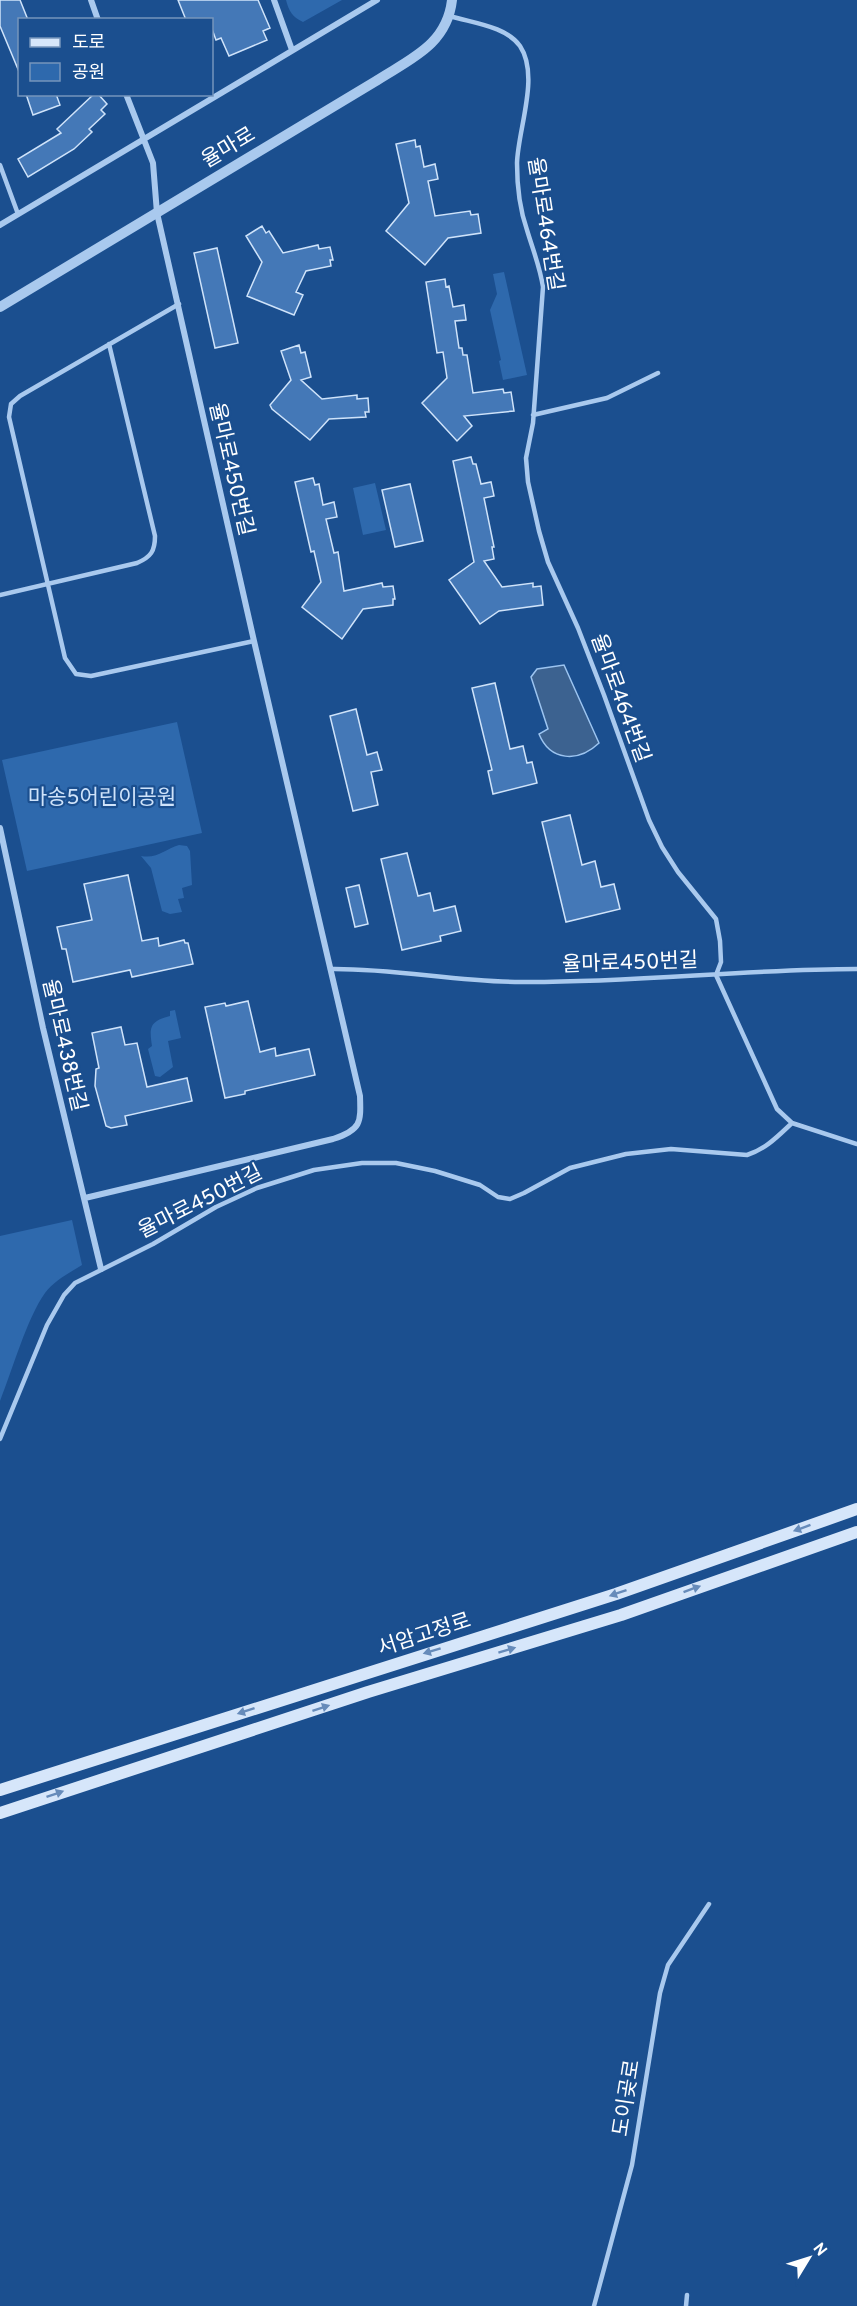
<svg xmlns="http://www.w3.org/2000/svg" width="857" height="2306" font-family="Overpass,'Noto Sans KR',sans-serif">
<rect width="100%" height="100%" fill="#1b4f8f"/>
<path fill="#2e69ad" d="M286 0H342L303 22C292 17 289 11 286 0Z
M504 272 527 375 503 380 499 361 501 360 490 310 497 294 493 274Z
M375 483 386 530 363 535 353 488Z
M177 722 202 833 27 871 2 760Z
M179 845 187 846 190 851 192 885 182 888 184 898 178 899 182 912 170 914 162 911 151 868 141 856C158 859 165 849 179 845Z
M175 1010 181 1038 168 1041 173 1067 160 1077 155 1076 148 1049 152 1046C149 1027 150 1021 170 1016V1011Z
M72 1220 82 1265C69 1273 54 1281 45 1293 27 1318 12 1371 0 1401V1236Z"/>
<path fill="#3c6290" stroke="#9cc4f0" stroke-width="1.5" d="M564 665 599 743C578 763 550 761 539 734L548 729 531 677 537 669Z"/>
<path fill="#4478b7" stroke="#cfe3fa" stroke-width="1.5" d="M0 0H20L28 20H20V74L0 26Z
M178 0H258L270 28 263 31 267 40 229 56 221 38 216 40 212 29V20H186Z
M26 94H56L60 105 33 115Z
M94 94H98L107 104 101 110 105 114 89 129 92 132 74 149 28 177 18 159 61 133 57 129Z
M415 140 416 147 420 146 424 167 435 164 438 179 428 181 435 216 470 211 471 215 478 214 481 233 448 238 425 265 386 231 409 203 396 144Z
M262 226 266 233 269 231 283 253 318 245 319 249 330 247 333 260H330L331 266 306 271 296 292 303 295 294 315 247 296 262 262 246 236Z
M217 248 238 343 215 348 194 253Z
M445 279 446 287 449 286 453 307 464 305 466 320 455 321 459 348H462L463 355H467L473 393 503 389 504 393 511 392 514 411 464 416 472 426 457 441 422 403 447 378 443 352 437 353 426 282Z
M299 345 301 353 305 352 311 377 301 380 322 399 357 395V399L368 398 369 412H365L366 417 329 419 310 440 272 409 270 405 291 380 281 351Z
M471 457 473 464H476L481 484 491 482 494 496 484 498 494 547H492L494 559 484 561 502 587 533 583V587L541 586 543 605 499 611 480 624 449 580 474 562 453 461Z
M313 478 315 485 319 484 323 505 334 502 337 517 326 519 334 553 338 552 344 591 382 583 383 587 393 586 395 599H393V605L363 609 342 639 302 607 321 582 314 551 311 552 295 482Z
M410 484 423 541 395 547 382 490Z
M495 683 510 749 523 746 527 763 532 762 537 783 493 794 488 771 492 770 472 688Z
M356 709 367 755 377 752 382 770 371 772 378 805 353 811 330 716Z
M570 815 582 865 595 861 601 887 614 884 620 909 566 922 542 822Z
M407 853 418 896 430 893 434 911 455 906 461 931 440 936 441 941 402 950 381 859Z
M128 875 142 941 158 938 159 946 184 940 185 943H188L193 964 132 977 130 970 73 982 66 949H62L57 927 92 920 84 884Z
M359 885 368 924 355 927 346 888Z
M248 1001 260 1052 275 1048 276 1056 309 1049 315 1075 245 1091V1094L225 1098 205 1007 225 1003 226 1006Z
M121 1027 125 1045 137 1043 147 1087 187 1078 192 1101 125 1116 127 1125 111 1128 106 1126 95 1086 96 1069 99 1068 92 1033Z"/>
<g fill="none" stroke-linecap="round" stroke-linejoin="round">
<path stroke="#a9c9ee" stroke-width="4.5" d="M450 16C472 23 506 26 520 46 540 76 518 129 517 163 517 183 520 210 527 230 533 250 540 267 543 287L533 423 526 458 528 482 539 531 548 562 578 628 604 695 649 820 662 847 678 872 716 919 720 941 721 962 716 975 777 1109 792 1123 857 1144
M0 165 18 214
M179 304 20 396 11 404 9 417 65 658 76 674 91 676 254 641
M533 415 607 398 658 373
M0 595 137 563C151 557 155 551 155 536L109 344
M330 969C394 968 457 982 521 982 633 983 745 969 857 969
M0 1439 47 1325 64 1295 75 1283 153 1244 216 1207 257 1188 314 1170 362 1163H396L435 1171 480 1185 498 1197 510 1199 524 1193 570 1168 626 1154 671 1149 747 1155C766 1149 778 1136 792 1123
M594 2306 632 2165 660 1993 668 1965 709 1904
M686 2306 687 2295"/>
<path stroke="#a9c9ee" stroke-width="6" d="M91 0 98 20
M274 0 292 50
M0 225 377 0
M0 828 43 1028 101 1269
M85 1198 333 1139C361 1130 361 1123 360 1096L254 641 157 213 153 163 126 94"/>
<path stroke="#a9c9ee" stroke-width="10" d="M0 307 376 81C410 59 447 45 452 0"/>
<path stroke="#d6e6fa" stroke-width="12" d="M0 1790 616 1594 857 1509
M0 1813 368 1692 621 1615 857 1532"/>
</g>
<defs><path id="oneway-solid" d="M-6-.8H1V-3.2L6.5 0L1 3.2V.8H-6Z" transform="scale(1.5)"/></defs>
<g fill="#668bba">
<use href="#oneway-solid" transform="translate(802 1528) rotate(160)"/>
<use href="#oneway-solid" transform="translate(692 1589) rotate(-20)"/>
<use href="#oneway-solid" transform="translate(618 1593) rotate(161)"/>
<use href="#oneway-solid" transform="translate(507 1650) rotate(-17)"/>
<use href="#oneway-solid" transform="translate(432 1651) rotate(163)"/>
<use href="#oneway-solid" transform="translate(321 1708) rotate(-18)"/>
<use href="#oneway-solid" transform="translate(246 1711) rotate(162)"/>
<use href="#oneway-solid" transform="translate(55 1794) rotate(-19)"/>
</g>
<g text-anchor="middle" stroke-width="4.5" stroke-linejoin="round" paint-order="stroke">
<g font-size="21" fill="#fff" stroke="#1b4f8f">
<text transform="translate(228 147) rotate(-31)" y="7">율마로</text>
<text transform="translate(546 224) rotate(81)" y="7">율마로464번길</text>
<text transform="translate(232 469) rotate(77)" y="7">율마로450번길</text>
<text transform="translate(621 698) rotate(70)" y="7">율마로464번길</text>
<text transform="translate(630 962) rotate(-2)" y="7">율마로450번길</text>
<text transform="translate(65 1045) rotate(77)" y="7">율마로438번길</text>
<text transform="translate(200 1201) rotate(-27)" y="7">율마로450번길</text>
<text transform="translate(424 1634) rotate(-18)" y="7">서암고정로</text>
<text transform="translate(626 2098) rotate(-81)" y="7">도이곶로</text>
</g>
<g font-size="21" fill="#cfe3fa" stroke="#1b4f8f">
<text x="102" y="804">마송5어린이공원</text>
</g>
</g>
<rect x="18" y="18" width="195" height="78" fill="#1b4f8f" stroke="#7695bc" stroke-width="1.5"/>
<rect x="30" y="38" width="30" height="9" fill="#d6e6fa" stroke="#7695bc" stroke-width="1.5"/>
<text x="72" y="48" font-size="18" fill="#ffffff">도로</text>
<rect x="30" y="63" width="30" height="18" fill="#2e69ad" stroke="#7695bc" stroke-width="1.5"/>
<text x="72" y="78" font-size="18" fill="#ffffff">공원</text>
<g transform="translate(809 2258) rotate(52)" stroke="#1b4f8f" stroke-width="4.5" paint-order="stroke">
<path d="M0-4.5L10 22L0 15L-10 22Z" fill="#ffffff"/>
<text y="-9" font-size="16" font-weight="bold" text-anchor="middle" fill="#ffffff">N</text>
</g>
</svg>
